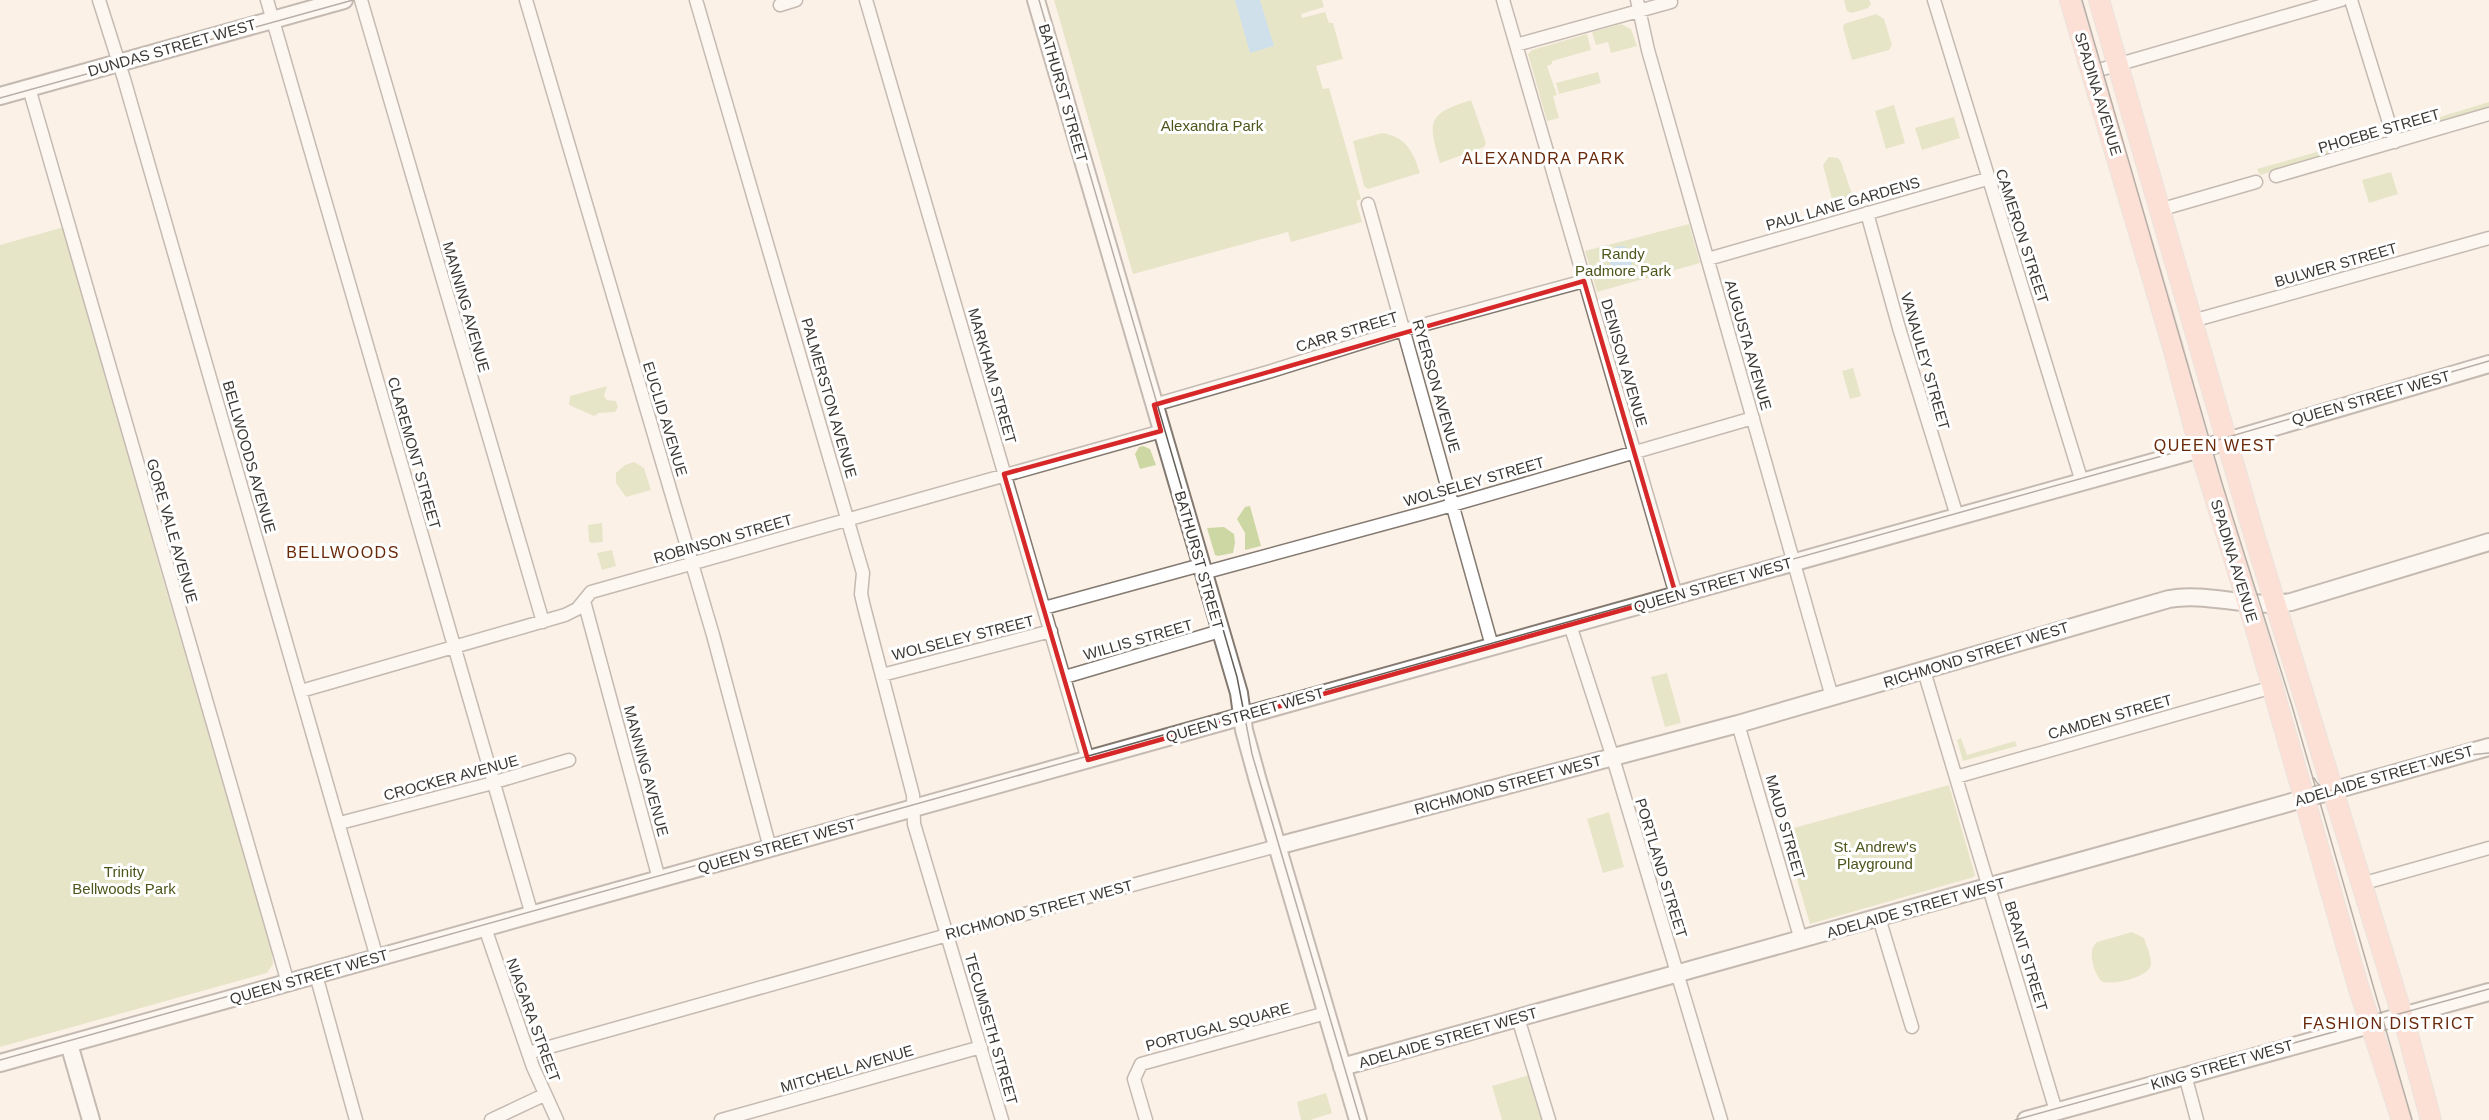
<svg xmlns="http://www.w3.org/2000/svg" width="2489" height="1120" font-family="Helvetica,sans-serif">
<rect width="100%" height="100%" fill="#fbf1e7"/>
<path fill="#cdd7a3" d="M1054 0H1322L1324 7 1301 14 1302 18 1325 12 1329 23H1333L1343 59 1316 66 1323 89 1329 88 1361 199 1356 201 1362 222 1291 242 1288 232 1133 274Z
M1844 0H1869L1871 4 1868 8 1852 13 1847 11Z
M1876 14 1884 19 1892 45 1889 50 1852 60 1843 28 1844 24Z
M1621 24 1631 29 1637 46 1611 53 1608 42 1596 45 1592 32Z
M1587 34 1591 50 1552 61V64L1547 66 1557 95 1553 96 1559 118 1547 121 1528 54 1532 50Z
M1598 72 1601 83 1559 94 1556 83Z
M1471 100 1486 143 1484 147 1440 163C1427 120 1428 114 1471 100Z
M2489 102V108L2405 133 2397 130Z
M1894 105 1905 143 1886 149 1875 111Z
M1954 117 1960 138 1922 150 1915 128Z
M1382 133C1406 137 1413 151 1420 173L1368 189 1364 186 1353 141Z
M2380 133 2381 138 2378 141 2330 155 2328 149Z
M2327 149 2329 155 2260 175 2257 169Z
M1829 157 1838 158 1841 162 1853 197 1833 203 1823 165Z
M2391 172 2398 194 2369 203 2362 180Z
M1689 224 1700 263 1597 292 1585 251Z
M64 227 165 586 271 946 273 964 267 973 0 1047V245Z
M1853 368 1861 396 1850 399 1842 371Z
M607 386 604 396 607 400 616 401 618 407 615 412 599 413 594 416 569 405 570 396Z
M1143 446 1150 449 1156 465 1140 469 1135 454 1139 447Z
M634 462 644 468 651 490 626 497 616 483V473L625 465Z
M1250 506 1261 546 1245 550V533L1237 519 1245 507Z
M602 523 603 542 591 543 589 541 588 525Z
M1224 527 1234 534 1235 543 1233 553 1218 556 1215 555 1207 528Z
M612 550 616 566 602 570 597 553Z
M1667 673 1681 723 1665 727 1651 677Z
M1961 738 1967 755 2015 741 2017 746 1963 761 1957 740Z
M1949 785 1975 875 1974 877 1810 924 1783 831Z
M1609 812 1624 867 1603 873 1587 819Z
M2132 932 2144 938C2146 945 2152 957 2151 965 2148 978 2111 986 2101 981 2093 971 2087 951 2097 942Z
M1529 1075 1543 1120H1502L1492 1086Z
M1326 1093 1332 1113 1310 1120H1301L1297 1102Z"/>
<path fill="#9accee" d="M1235 0H1260L1274 46 1250 53Z
M1609 258a12 12 0 1 1 24 0a12 12 0 1 1-24 0Z"/>
<g fill="none" stroke-linecap="round" stroke-linejoin="round">
<g stroke="#837970" stroke-width="15">
<path id="street" d="M99 0 124 79 377 958
M267 0 532 915
M361 0 543 622
M526 0 713 635 770 848
M696 0 863 573 861 594 864 607 913 795 914 824 1002 1120
M866 0 1088 760
M1503 0 1676 595
M1637 0 1648 50 1832 697
M1934 0 2082 482
M2351 0 2395 142
M780 5 796 0
M1516 45 1671 2
M2092 72 2341 0
M29 88 288 983
M2276 176 2489 114
M1368 204 1492 646
M2159 210 2256 182
M1867 213 1899 328 1957 516
M1708 259 1987 179
M2192 321 2489 238
M1154 405 1268 372 1393 333 1584 281
M1203 573 1435 510 1753 418
M584 601 659 879
M1044 608 1201 565
M1570 625 1613 758 1721 1120
M1924 671 2056 1111
M882 675 1051 631
M1065 677 1220 631
M301 691 565 615 577 609 591 592 1162 431
M1738 724 1801 940
M1956 777 2273 687
M340 823 485 785 569 760
M2361 884 2489 848
M1879 918 1912 1027
M485 928 533 1067 557 1120
M316 975 356 1120
M1518 1018 1549 1120
M528 1053 958 932 1277 846
M2185 1075 2197 1120
M491 1120 544 1095
M721 1120 981 1047
M1146 1120 1134 1079 1141 1064 1326 1013"/>
</g>
<g stroke="#837970" stroke-width="20">
<path id="secondary" d="M1036 0 1239 693 1244 730 1258 781 1358 1120
M0 96 344 0
M1277 846 1738 724 2169 599C2207 592 2249 609 2291 602L2489 542
M69 1044 91 1120
M0 1063 2200 449 2489 364
M1342 1067 2489 747
M2026 1120 2489 992"/>
</g>
<g stroke="#d4d3d2" stroke-width="22">
<path id="primary" d="M2070 0 2173 347 2199 446 2257 633 2358 986 2402 1120
M2099 0 2253 531 2407 1031 2431 1120"/>
</g>
<use href="#street" stroke="#fff" stroke-width="12"/>
<use href="#secondary" stroke="#fff" stroke-width="16"/>
<use href="#primary" stroke="#fecdbf" stroke-width="20"/>
<path stroke="#635e58" stroke-width="1.5" d="M1039 0 1237 677 1252 754 1360 1120
M2082 0 2222 483 2292 706 2412 1120
M0 98 353 0
M2314 778C2321 791 2331 792 2345 790L2469 755 2489 753
M0 1060 2187 449 2489 361
M2015 1120 2489 989"/>
</g>
<path d="M0 0H2489V1120H0ZM1584 281 1676 595 1088 760 1004 474 1161 431 1154 405Z" fill="#fbf1e7" fill-opacity=".55" fill-rule="evenodd"/>
<path fill="none" stroke="#d62828" stroke-width="4.5" stroke-linejoin="round" d="M1584 281 1676 595 1088 760 1004 474 1161 431 1154 405Z"/>
<g text-anchor="middle" stroke-width="6" stroke-linejoin="round" paint-order="stroke">
<g font-size="15" fill="#3c3834" stroke="#fff">
<text transform="translate(172 48) rotate(-16)" y="5">DUNDAS STREET WEST</text>
<text transform="translate(1063 93) rotate(74)" y="5">BATHURST STREET</text>
<text transform="translate(2098 94) rotate(73)" y="5">SPADINA AVENUE</text>
<text transform="translate(2379 131) rotate(-16)" y="5">PHOEBE STREET</text>
<text transform="translate(1843 204) rotate(-16)" y="5">PAUL LANE GARDENS</text>
<text transform="translate(2022 236) rotate(72)" y="5">CAMERON STREET</text>
<text transform="translate(2336 265) rotate(-16)" y="5">BULWER STREET</text>
<text transform="translate(466 307) rotate(74)" y="5">MANNING AVENUE</text>
<text transform="translate(1347 332) rotate(-17)" y="5">CARR STREET</text>
<text transform="translate(1748 345) rotate(74)" y="5">AUGUSTA AVENUE</text>
<text transform="translate(1925 361) rotate(74)" y="5">VANAULEY STREET</text>
<text transform="translate(1624 363) rotate(74)" y="5">DENISON AVENUE</text>
<text transform="translate(992 376) rotate(74)" y="5">MARKHAM STREET</text>
<text transform="translate(1436 386) rotate(74)" y="5">RYERSON AVENUE</text>
<text transform="translate(829 398) rotate(74)" y="5">PALMERSTON AVENUE</text>
<text transform="translate(2371 398) rotate(-16)" y="5">QUEEN STREET WEST</text>
<text transform="translate(665 419) rotate(73)" y="5">EUCLID AVENUE</text>
<text transform="translate(414 453) rotate(74)" y="5">CLAREMONT STREET</text>
<text transform="translate(249 457) rotate(74)" y="5">BELLWOODS AVENUE</text>
<text transform="translate(1474 482) rotate(-16)" y="5">WOLSELEY STREET</text>
<text transform="translate(172 531) rotate(74)" y="5">GORE VALE AVENUE</text>
<text transform="translate(723 539) rotate(-16)" y="5">ROBINSON STREET</text>
<text transform="translate(1199 560) rotate(74)" y="5">BATHURST STREET</text>
<text transform="translate(2234 561) rotate(73)" y="5">SPADINA AVENUE</text>
<text transform="translate(1713 585) rotate(-16)" y="5">QUEEN STREET WEST</text>
<text transform="translate(963 638) rotate(-14)" y="5">WOLSELEY STREET</text>
<text transform="translate(1138 640) rotate(-16)" y="5">WILLIS STREET</text>
<text transform="translate(1976 655) rotate(-17)" y="5">RICHMOND STREET WEST</text>
<text transform="translate(1245 715) rotate(-16)" y="5">QUEEN STREET WEST</text>
<text transform="translate(2110 717) rotate(-16)" y="5">CAMDEN STREET</text>
<text transform="translate(646 771) rotate(75)" y="5">MANNING AVENUE</text>
<text transform="translate(2384 776) rotate(-16)" y="5">ADELAIDE STREET WEST</text>
<text transform="translate(451 778) rotate(-15)" y="5">CROCKER AVENUE</text>
<text transform="translate(1508 785) rotate(-15)" y="5">RICHMOND STREET WEST</text>
<text transform="translate(1785 827) rotate(74)" y="5">MAUD STREET</text>
<text transform="translate(777 846) rotate(-16)" y="5">QUEEN STREET WEST</text>
<text transform="translate(1661 868) rotate(73)" y="5">PORTLAND STREET</text>
<text transform="translate(1916 908) rotate(-16)" y="5">ADELAIDE STREET WEST</text>
<text transform="translate(1039 910) rotate(-15)" y="5">RICHMOND STREET WEST</text>
<text transform="translate(2026 956) rotate(73)" y="5">BRANT STREET</text>
<text transform="translate(309 977) rotate(-16)" y="5">QUEEN STREET WEST</text>
<text transform="translate(533 1020) rotate(70)" y="5">NIAGARA STREET</text>
<text transform="translate(1218 1027) rotate(-15)" y="5">PORTUGAL SQUARE</text>
<text transform="translate(991 1029) rotate(74)" y="5">TECUMSETH STREET</text>
<text transform="translate(1448 1038) rotate(-16)" y="5">ADELAIDE STREET WEST</text>
<text transform="translate(2222 1065) rotate(-16)" y="5">KING STREET WEST</text>
<text transform="translate(847 1069) rotate(-16)" y="5">MITCHELL AVENUE</text>
</g>
<g font-size="15" fill="#4d551b" stroke="#fff">
<text x="1212" y="131">Alexandra Park</text>
<text x="1623" y="259">Randy<tspan x="1623" dy="17">Padmore Park</tspan></text>
<text x="1875" y="852">St. Andrew's<tspan x="1875" dy="17">Playground</tspan></text>
<text x="124" y="877">Trinity<tspan x="124" dy="17">Bellwoods Park</tspan></text>
</g>
<g font-size="16" letter-spacing="1.5" fill="#69290a" stroke="#fff">
<text x="1544" y="164">ALEXANDRA PARK</text>
<text x="2215" y="451">QUEEN WEST</text>
<text x="343" y="558">BELLWOODS</text>
<text x="2389" y="1029">FASHION DISTRICT</text>
</g>
</g>
</svg>
